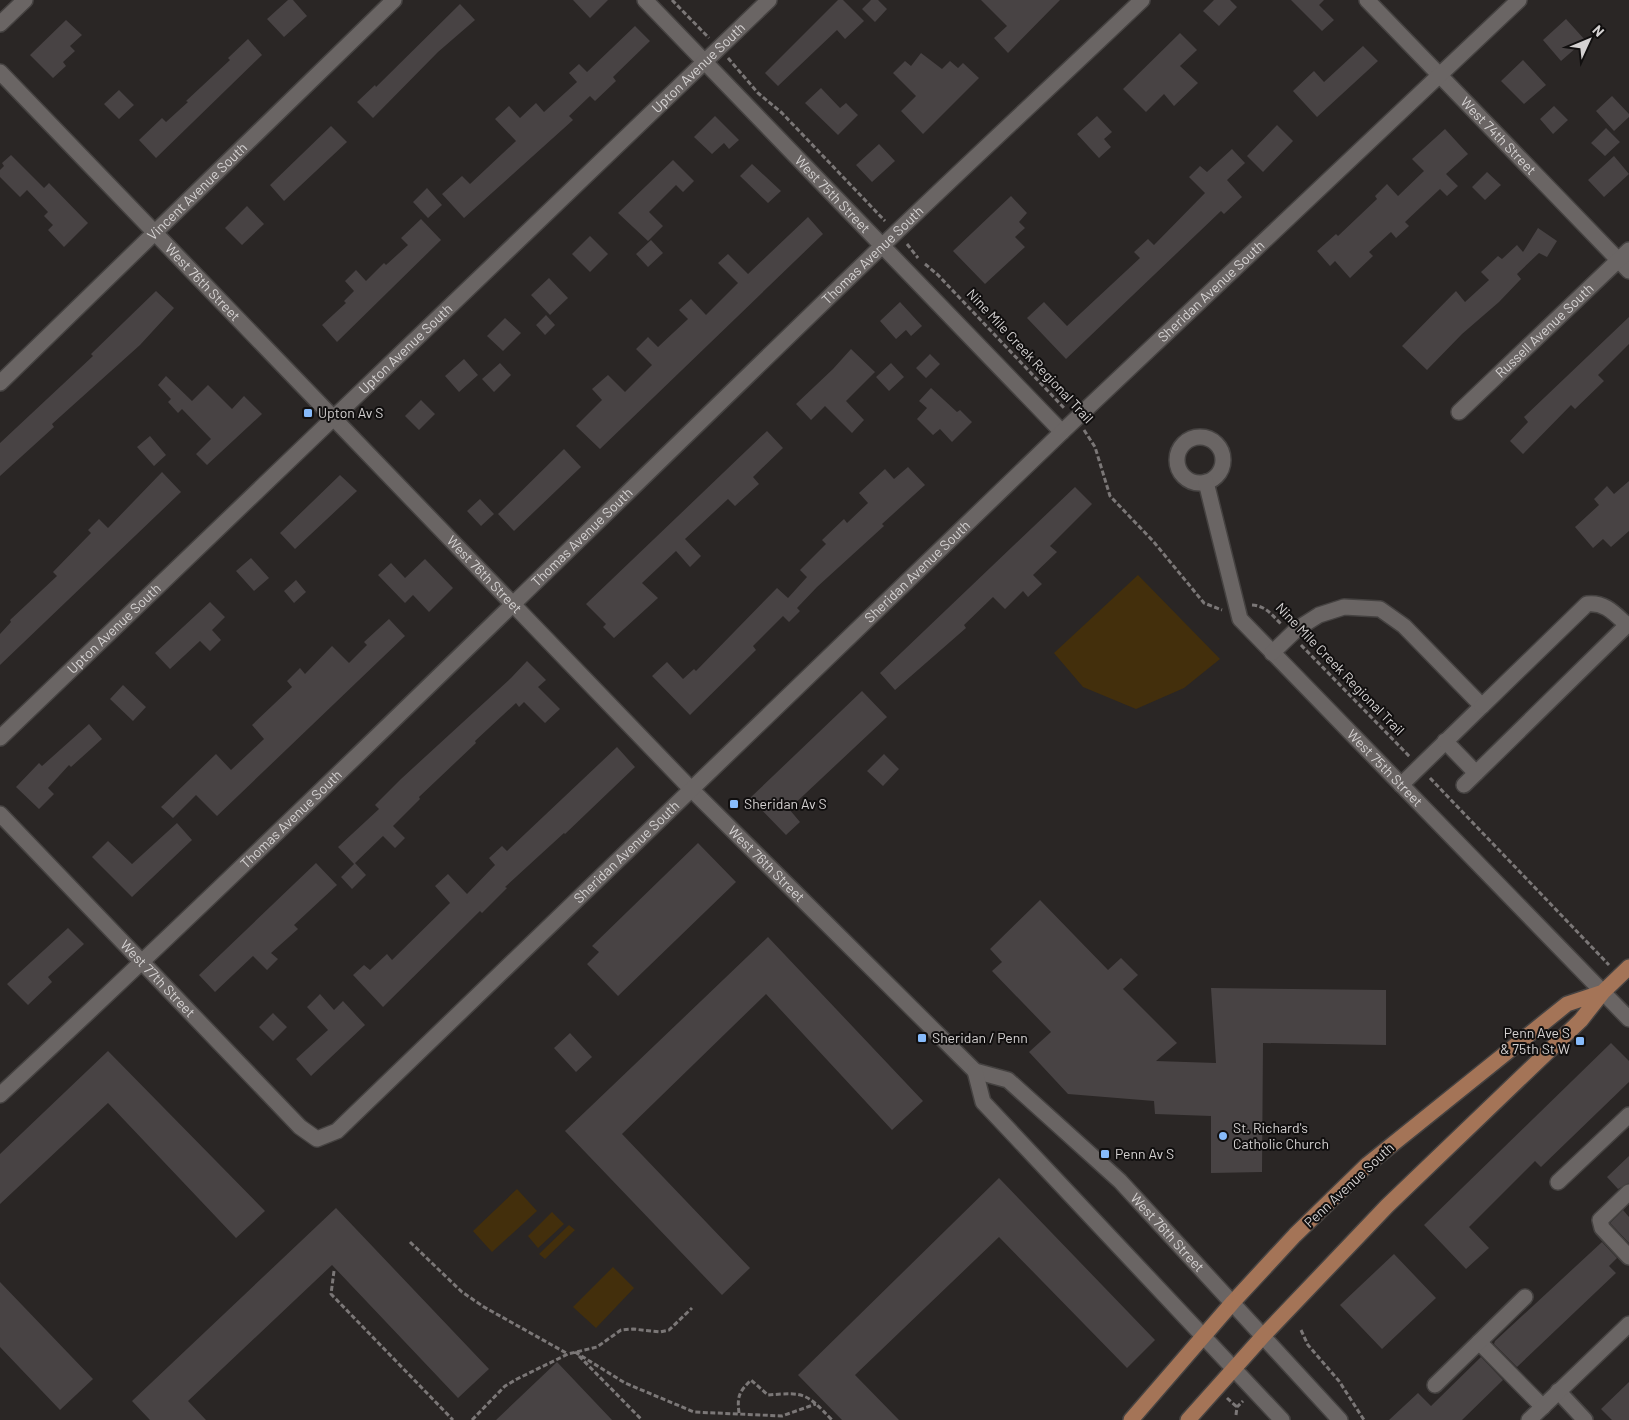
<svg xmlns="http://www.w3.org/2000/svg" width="1629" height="1420" font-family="Barlow,sans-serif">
<rect width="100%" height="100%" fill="#2a2625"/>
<path fill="#432f0c" d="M1138 575 1220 659 1184 688 1136 709 1083 687 1054 653Z
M517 1189 537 1211 492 1252 473 1231Z
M552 1212 564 1224 538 1248 528 1236Z
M569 1225 575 1230 545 1259 539 1254Z
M613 1267 634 1288 596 1328 573 1307Z"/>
<path fill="#484344" d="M288 0H293L307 16 284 37 267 19Z
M573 0H608L590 18Z
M838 0H843L864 21 845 39 837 30 778 86 765 73Z
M871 0H878L887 9 875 22 862 9Z
M981 0H1060L1008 53 994 38 1007 26Z
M1214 0H1230L1237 7 1219 26 1203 11Z
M1291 0H1324L1319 5 1334 20 1322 31Z
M460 4 475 20 438 52 373 118 357 102 375 85 376 87Z
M1566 19 1585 40 1561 61 1543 40Z
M66 20 82 35 70 46 75 51 63 62 66 66 53 78 30 55Z
M635 26 650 41 613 77 616 81 595 101 590 96 569 116 573 120 464 218 442 194 462 176 470 184 516 141 495 119 509 106 520 118 536 103 544 112 577 82 569 73 579 64 587 72Z
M1180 33 1197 50 1180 66 1198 83 1174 106 1164 94 1146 112 1123 89Z
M248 39 262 55 156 158 139 140 162 118 166 122 188 102 186 101 230 60 228 58Z
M1363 46 1378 61 1317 117 1293 91 1314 71 1324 82Z
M921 53 942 69 950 61 958 68 963 63 979 78 923 134 901 111 916 96 893 73 905 61 911 66Z
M1523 60 1546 85 1524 104 1501 81Z
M821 88 840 108 846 103 858 115 838 135 805 103Z
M119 90 134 105 119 119 104 104Z
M1612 96 1629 114V117L1614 131 1596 111Z
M1554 106 1568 120 1553 134 1540 119Z
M715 116 739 140 729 149 724 143 712 154 694 137Z
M1097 116 1112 132 1104 139 1111 147 1099 158 1077 134Z
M1277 125 1293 141 1263 172 1247 156Z
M331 126 347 142 284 201 270 185Z
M1606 128 1620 142 1605 156 1591 143Z
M1445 129 1468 154 1446 174 1458 186 1447 196 1440 189 1405 222 1409 226 1396 238 1391 232 1369 252 1373 256 1350 278 1335 261 1330 266 1317 251 1336 234 1338 236 1377 199 1375 196 1387 184 1398 196 1424 171 1412 159Z
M879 144 895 161 872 182 856 165Z
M1232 149 1245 163 1227 180 1242 197 1224 214 1221 211 1066 359 1027 318 1044 302 1067 326 1140 258 1134 252 1148 239 1154 245 1205 193 1189 177 1200 166 1207 172Z
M11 155 44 188 49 183 88 223 64 247 48 230 53 225 44 216 48 212 27 190 20 197 0 177V170L4 166 2 163Z
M1614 156 1629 174 1604 197 1588 180Z
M673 160 694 181 683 192 676 185 649 212 663 226 648 241 618 213Z
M752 164 781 191 768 203 740 176Z
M1487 172 1501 185 1485 200 1472 187Z
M427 188 442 205 428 218 413 202Z
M1011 196 1027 213 1019 222 1025 228 1015 237 1025 247 985 284 953 251Z
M247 206 264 224 242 245 225 228Z
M808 217 823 234 600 449 576 426 602 400 592 389 608 375 625 392 652 365 636 349 648 337 658 347 688 319 679 310 691 299 706 315 738 283 718 263 728 254 748 274Z
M421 219 441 240 337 342 322 325 346 303 344 301 354 291 345 281 356 270 366 281 384 263 386 265 408 245 401 238Z
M1538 228 1557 241 1547 257 1539 253 1517 274 1521 279 1499 302 1462 334 1427 370 1402 346 1456 291 1465 302 1489 280 1481 272 1498 256 1502 259 1517 245 1523 252Z
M590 236 608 254 590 272 572 254Z
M651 240 663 253 648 267 636 254Z
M549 278 568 298 550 315 531 295Z
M156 291 174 308 140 345 52 424 54 427 0 476V443L93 356 91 354Z
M900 302 922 326 911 336 906 330 896 339 880 321Z
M546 315 555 325 545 335 536 325Z
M1629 317V344L1598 375 1604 381 1575 409 1571 405 1523 454 1510 441 1528 422 1524 417Z
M505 318 521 333 503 351 487 336Z
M851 349 875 372 846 401 864 420 852 433 825 406 811 420 796 404 833 369Z
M930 354 940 364 926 378 916 368Z
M464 359 478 375 459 392 445 376Z
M500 363 511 375 494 392 482 379Z
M891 363 904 377 889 391 876 377Z
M166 376 192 401 208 385 232 409 244 396 262 414 207 465 196 454 211 439 182 409 178 413 168 402 171 399 158 385Z
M931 388 957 412 960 410 972 422 952 442 940 429 933 435 917 419 927 408 919 401Z
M421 400 435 414 419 430 405 416Z
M767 431 783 448 753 477 759 484 735 506 728 499 685 539 701 556 690 567 676 551 642 583 658 598 614 638 603 627 606 624 586 604Z
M150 436 166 455 154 466 137 447Z
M564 449 581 467 514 531 498 514Z
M908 467 925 485 882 524 884 526 817 587 797 608 800 611 789 622 783 616 753 646 756 650 690 715 652 676 667 662 683 679 694 669 696 671 777 588 788 598 807 577 800 570 826 544 822 540 844 519 847 523 868 503 859 493 885 469 894 479Z
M162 472 181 492 0 665V634L11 622 10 620 57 576 53 572 91 533 88 530 99 519 108 528Z
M340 475 357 491 295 549 280 533Z
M1629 481V531L1611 547 1603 539 1593 548 1575 527 1599 505 1594 499 1607 486 1614 494Z
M1075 487 1092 504 1050 546 1057 552 1033 575 1042 584 1028 597 1023 591 1005 609 993 597 964 625 966 628 895 690 880 673Z
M480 499 494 514 481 526 467 511Z
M251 558 269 578 254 591 236 571Z
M425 559 453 588 429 612 413 595 405 603 378 575 391 563 405 578Z
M296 580 306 592 294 603 284 591Z
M210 602 225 617 212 630 221 640 210 651 200 641 170 669 155 653Z
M389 619 405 636 217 816 196 795 173 818 161 807 216 754 231 770 264 739 252 725 292 687 287 681 300 668 305 674 332 646 349 663 367 645 364 642Z
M527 661 546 680 538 687 560 709 545 723 524 702 519 707 516 703 475 741 476 743 419 797 420 799 393 826 405 838 395 848 383 836 354 864 338 847 379 809 375 805 401 779 511 678Z
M123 685 146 707 133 721 110 699Z
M862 691 887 717 789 809 800 822 786 835 750 798Z
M89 724 102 739 71 767 69 765 48 788 54 794 39 809 16 787 39 763 42 766Z
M617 747 635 767 565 834 564 833 505 887 507 888 482 913 480 911 383 1007 353 975 364 965 370 970 387 954 392 960 450 903 435 886 448 874 467 894 495 865 489 858 502 846 507 851Z
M884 754 899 769 883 786 867 771Z
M177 823 192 840 132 897 92 857 108 841 132 864Z
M698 843 736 882 618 996 587 964 599 952 592 946Z
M316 863 337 885 294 925 298 929 271 953 278 959 267 970 253 956 215 992 199 975Z
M355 863 366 875 352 889 341 877Z
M1040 900 1108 970 1121 958 1138 975 1123 989 1177 1043 1156 1061 1216 1063 1211 988 1386 990V1045L1263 1043 1262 1172 1211 1173V1116L1155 1114 1154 1101 1068 1094 1029 1052 1051 1032 992 971 1002 962 990 949Z
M68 928 84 944 48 977 52 982 28 1005 7 984Z
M768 937 923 1101 892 1130 766 994 622 1134 750 1268 722 1295 565 1131Z
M320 994 334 1010 343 1001 365 1025 311 1076 296 1059 328 1030 307 1007Z
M273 1013 287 1027 273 1041 259 1027Z
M570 1033 592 1057 576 1072 554 1048Z
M1611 1043 1629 1061V1082L1541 1167 1535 1161 1469 1227 1489 1248 1466 1269 1424 1225Z
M108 1051 265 1211 236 1238 108 1103 0 1204V1154Z
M1629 1156V1183L1618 1189 1607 1177Z
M999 1178 1155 1340 1127 1368 999 1237 855 1375 899 1420H842L798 1375Z
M336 1208 489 1369 458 1398 332 1265 188 1401 206 1420H150L132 1401Z
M1623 1210 1629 1217V1243L1610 1223Z
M1602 1242 1617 1258 1609 1266 1616 1273 1517 1367 1494 1344 1495 1341Z
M1394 1254 1436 1298 1382 1349 1340 1305Z
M0 1282 93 1379 60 1410 0 1347Z
M1481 1357 1503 1380 1462 1420H1389L1418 1393 1431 1406Z
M557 1362 612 1420H496Z
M1629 1382V1420H1612L1601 1409Z"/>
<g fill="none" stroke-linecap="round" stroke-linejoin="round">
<g stroke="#454241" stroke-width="18">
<g id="minor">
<path id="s1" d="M645 0 1062 432"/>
<path id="s2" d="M1367 0 1629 271"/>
<path d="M0 24 25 0"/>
<path id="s3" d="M0 72 691 789 975 1071 1008 1080 1120 1181 1340 1420"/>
<path id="s4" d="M0 383 394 0"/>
<path id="s5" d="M1459 412 1629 250"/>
<circle cx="1200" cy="460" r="23"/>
<path id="s6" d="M1206 482 1240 619 1629 1019"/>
<path d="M1272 653 1297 629 1319 615 1344 607 1380 609 1404 626 1482 706 1401 785"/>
<path id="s7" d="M0 738 769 0"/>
<path d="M1445 741 1476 773"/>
<path d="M1464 785 1627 625C1614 613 1605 602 1587 604L1482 706"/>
<path id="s8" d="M0 814 300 1127 317 1139 337 1131 1062 432 1519 0"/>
<path d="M975 1071 983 1102 1282 1420"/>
<path id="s9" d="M0 1095C299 817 588 529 882 246 968 163 1056 82 1142 0"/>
<path d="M1558 1182 1629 1115"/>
<path d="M1629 1192 1600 1220 1602 1228 1629 1257"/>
<path d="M1479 1342 1543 1407"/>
<path d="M1435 1385 1525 1297"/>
<path d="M1558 1391 1585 1420"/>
<path d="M1529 1420 1629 1324"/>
</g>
</g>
<g stroke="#454241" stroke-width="18">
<path id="major" d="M1131 1420 1233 1302 1295 1235 1368 1164 1567 1004 1603 992
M1188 1420 1264 1335 1387 1206 1581 1020 1603 992 1629 967"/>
</g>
<path stroke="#7b7777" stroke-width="3" stroke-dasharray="5 2.5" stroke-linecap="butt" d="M672 0 709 38
M728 58 758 93 782 113 885 221
M907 244 918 258
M925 264 938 275 1065 409
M1084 430 1095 447 1110 496 1153 541 1204 603 1222 610
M1252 605C1266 606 1272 615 1281 624
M1301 645 1410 757
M1430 778 1609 965
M410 1242 462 1292 484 1307 568 1354
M334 1271 331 1294 453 1420
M1301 1330 1308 1345 1339 1381 1364 1420
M575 1352 625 1383 694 1412 782 1416 816 1404
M579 1356 642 1420
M1227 1398 1237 1407
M739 1413C737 1396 739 1392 751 1380L768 1395C805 1392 806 1393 832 1420
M1236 1415 1237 1407 1243 1401
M472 1420 505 1386 517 1379 568 1354 597 1347 621 1330 633 1329 660 1332 669 1330 692 1308"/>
<use href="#minor" stroke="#6a6564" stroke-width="15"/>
<use href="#major" stroke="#a47457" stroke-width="15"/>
</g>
<g fill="#87bbfb" stroke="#110f0f" stroke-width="2">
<rect x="303" y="408" width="10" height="10" rx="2.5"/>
<rect x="729" y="799" width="10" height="10" rx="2.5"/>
<rect x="917" y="1033" width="10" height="10" rx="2.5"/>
<rect x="1575" y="1036" width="10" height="10" rx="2.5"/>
<circle cx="1223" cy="1136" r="5"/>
<rect x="1100" y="1149" width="10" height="10" rx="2.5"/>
</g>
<g text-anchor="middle" stroke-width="4" stroke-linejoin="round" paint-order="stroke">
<g font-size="14" fill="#d5d2d2" stroke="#110f0f">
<text dy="5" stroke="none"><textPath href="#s7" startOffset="968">Upton Avenue South</textPath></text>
<text dy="5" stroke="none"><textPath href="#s2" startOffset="189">West 74th Street</textPath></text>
<text dy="5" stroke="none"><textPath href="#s4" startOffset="275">Vincent Avenue South</textPath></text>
<text dy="5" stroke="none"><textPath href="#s1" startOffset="270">West 75th Street</textPath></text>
<text dy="5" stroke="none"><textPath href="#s9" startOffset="1211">Thomas Avenue South</textPath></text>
<text dy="5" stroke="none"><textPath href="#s3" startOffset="292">West 76th Street</textPath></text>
<text dy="5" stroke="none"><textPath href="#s8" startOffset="1688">Sheridan Avenue South</textPath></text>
<text dy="5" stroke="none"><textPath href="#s5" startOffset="118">Russell Avenue South</textPath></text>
<text dy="5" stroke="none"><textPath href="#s7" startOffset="562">Upton Avenue South</textPath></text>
<text transform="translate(1030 356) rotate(47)" y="5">Nine Mile Creek Regional Trail</text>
<text dy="5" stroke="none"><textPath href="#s9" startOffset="806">Thomas Avenue South</textPath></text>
<text dy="5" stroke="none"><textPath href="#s8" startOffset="1282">Sheridan Avenue South</textPath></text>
<text dy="5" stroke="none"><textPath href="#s3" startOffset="698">West 76th Street</textPath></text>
<text dy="5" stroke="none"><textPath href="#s7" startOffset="158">Upton Avenue South</textPath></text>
<text transform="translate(1340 669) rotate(46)" y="5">Nine Mile Creek Regional Trail</text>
<text dy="5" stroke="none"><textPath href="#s6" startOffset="349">West 75th Street</textPath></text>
<text dy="5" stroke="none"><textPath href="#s9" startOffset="401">Thomas Avenue South</textPath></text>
<text dy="5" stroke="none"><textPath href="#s8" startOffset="878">Sheridan Avenue South</textPath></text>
<text dy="5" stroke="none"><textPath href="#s3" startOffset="1102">West 76th Street</textPath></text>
<text dy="5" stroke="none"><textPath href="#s8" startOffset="228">West 77th Street</textPath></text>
<text transform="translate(1349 1185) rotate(-43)" y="5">Penn Avenue South</text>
<text dy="5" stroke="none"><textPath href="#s3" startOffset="1651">West 76th Street</textPath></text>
</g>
<g font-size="14" fill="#d5d2d2" stroke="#110f0f" text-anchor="start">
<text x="318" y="418">Upton Av S</text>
<text x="744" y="809">Sheridan Av S</text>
<text x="1570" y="1038" text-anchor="end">Penn Ave S<tspan x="1570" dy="16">&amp; 75th St W</tspan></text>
<text x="932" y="1043">Sheridan / Penn</text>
<text x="1233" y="1133">St. Richard's<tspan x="1233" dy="16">Catholic Church</tspan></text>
<text x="1115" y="1159">Penn Av S</text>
</g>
</g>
<g transform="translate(1589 40) rotate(46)" stroke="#110f0f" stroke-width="4" paint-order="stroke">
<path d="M0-4L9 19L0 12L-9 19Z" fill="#d5d2d2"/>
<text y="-8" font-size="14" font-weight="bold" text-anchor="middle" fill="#d5d2d2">N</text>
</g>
</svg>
